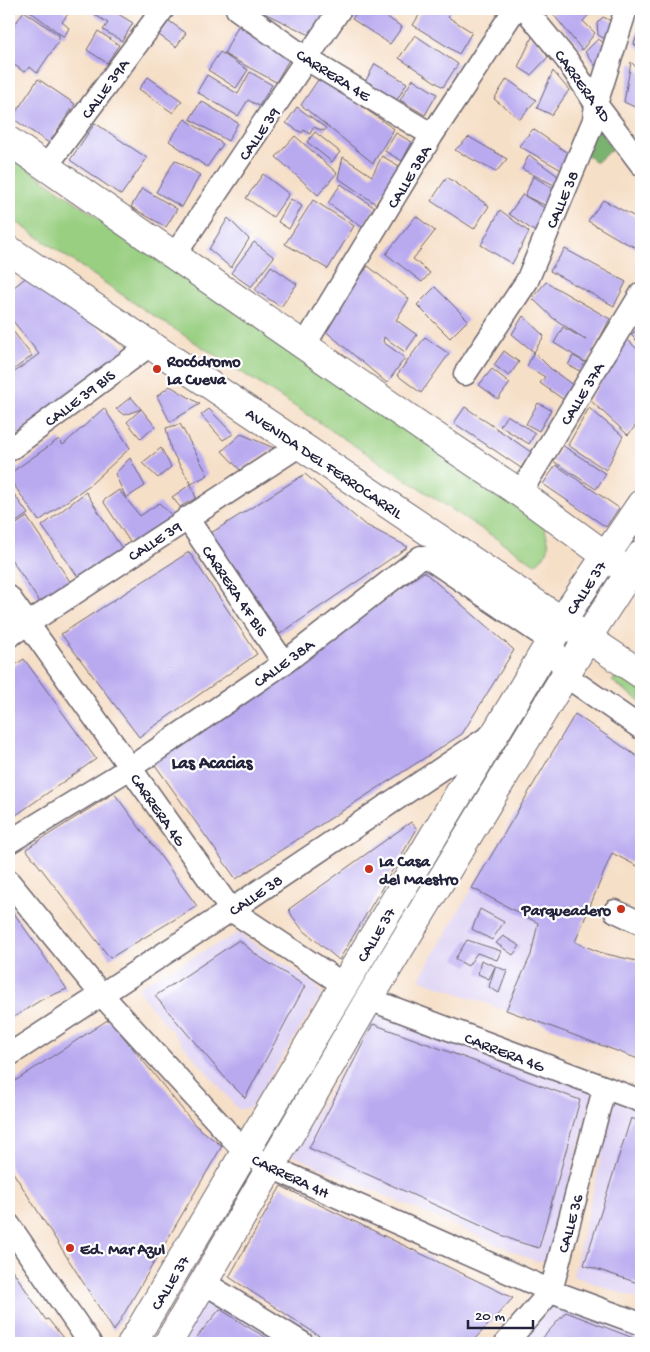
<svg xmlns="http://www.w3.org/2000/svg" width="650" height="1352" font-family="'Gochi Hand',sans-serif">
<rect width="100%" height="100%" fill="#fff"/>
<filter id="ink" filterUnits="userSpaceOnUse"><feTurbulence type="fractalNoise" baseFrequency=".02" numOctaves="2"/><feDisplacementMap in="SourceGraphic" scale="10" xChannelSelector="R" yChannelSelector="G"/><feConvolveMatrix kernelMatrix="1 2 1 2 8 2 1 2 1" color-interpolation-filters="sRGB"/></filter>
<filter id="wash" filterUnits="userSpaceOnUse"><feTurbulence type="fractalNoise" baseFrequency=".0096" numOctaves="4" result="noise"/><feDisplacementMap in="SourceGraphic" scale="20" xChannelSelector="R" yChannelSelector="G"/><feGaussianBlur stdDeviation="1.12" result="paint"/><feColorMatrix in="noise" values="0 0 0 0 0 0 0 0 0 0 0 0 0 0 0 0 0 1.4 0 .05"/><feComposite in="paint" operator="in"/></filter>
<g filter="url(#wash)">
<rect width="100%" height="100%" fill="#f6dfc7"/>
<path fill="#dfd4f5" d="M575 714 641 759V868L612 853 587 913 568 939 602 953 641 962V1060L419 979Z
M238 933 316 985 322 994 250 1108 238 1109 142 996 139 986Z
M380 1006 594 1088 549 1259 538 1262 292 1155Z
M616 1095 641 1104V1300L573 1276Z
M211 1288 296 1343H179Z
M555 1302 641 1334V1343H519Z"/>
<path fill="#99cf81" stroke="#5e785e" d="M9 156 543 524C550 545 553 550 535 564L305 413 137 305 9 217Z
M621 672 641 686V702L612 681Z"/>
<path fill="#7ab26f" stroke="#4e6a55" d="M594 120 612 149 596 163 581 150Z"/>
<g id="blocks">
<path fill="#b9aaf0" d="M27 9H64L63 10 68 14 62 22 69 28 64 37Z
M99 9H110L133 23 122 41 103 30 108 23 95 15Z
M265 9H321L327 13 312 36 262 12Z
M359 9H375L402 27 390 44 352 19Z
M423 9H453L448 17 472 32 459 54 413 25Z
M549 9H603L601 14 593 10 583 21 595 33 582 50Z
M24 11 59 35V41L37 73 30 67 24 72 9 61V33Z
M603 17 616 23 607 40 598 35 597 23Z
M169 21 186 33 176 47 159 35Z
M238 26 290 58 276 82 224 54Z
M640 26 641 27V50L634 44Z
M98 31 119 45 107 63 87 50Z
M415 35 458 64 443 87 399 58Z
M533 35 548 57 531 75 518 67Z
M598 39 606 44 598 69 585 52Z
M220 52 248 70 236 88 208 70Z
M631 62 641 72V110L624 102Z
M375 64 407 83 397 100 365 82Z
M553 71 569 90 552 115 537 108Z
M250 72 272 85 259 106 248 100 238 116 197 92 207 75 238 94Z
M148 77 182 101 173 113 139 89Z
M320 77 394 129 373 163 301 105Z
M38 79 75 104 49 143 12 118Z
M413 79 437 94 425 115 400 100Z
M507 79 536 100 520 119 494 99Z
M201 101 238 123 228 141 190 119Z
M297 107 326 128 324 131 313 127 310 134 304 130 302 133 286 123Z
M185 119 223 144 207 167 169 141Z
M95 123 147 158 121 195 70 160Z
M533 129 572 156 565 172 519 146Z
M315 132 340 152 332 162 307 142Z
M396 133 412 142 402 161 385 151Z
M295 136 337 173 318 195 276 157Z
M469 137 507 159 496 172 455 150Z
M529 155 558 176 554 185 522 169Z
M382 156 401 167 376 204 338 178 343 157 372 176Z
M175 160 200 175 182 207 156 192Z
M263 174 289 194 273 217 246 198Z
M533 176 557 191 549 207 525 196 553 213 543 237 509 214 523 194 525 196Z
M447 177 489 206 474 229 431 201Z
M341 184 375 208 362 227 328 203Z
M142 188 177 209 166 227 131 207Z
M291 199 302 206 289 229 278 222Z
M313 200 354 226 328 269 285 244Z
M603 200 641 220V250L622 241 588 221Z
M500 210 529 232 512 264 481 245Z
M416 216 435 231 413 259 430 273 422 282 386 254Z
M228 218 249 239 231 268 209 249Z
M254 242 274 257 251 287 231 273Z
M565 249 626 282 614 306 550 271Z
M271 266 297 284 281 307 255 290Z
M368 266 409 299 396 320 417 335 405 352 384 337 383 342 405 358 387 383 323 329Z
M28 276 126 348 70 397 13 439 9 433V376L39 354 9 316V291Z
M546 282 610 319 582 372 568 365 573 356 585 362 554 343 563 327 586 340 553 318 532 298Z
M435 287 468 320 450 338 417 305Z
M523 316 544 336 534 352 512 334Z
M9 326 32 356 9 373Z
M639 327 641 329V345L631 335Z
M425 337 449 354 421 393 397 375Z
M626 338 641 353V428L637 424 628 435 590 400Z
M504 351 519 362 509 376 494 365Z
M534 352 551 369 574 386 564 400 540 383 545 377 527 366Z
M492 369 510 383 498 399 479 385Z
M170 386 200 404 170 422 157 396Z
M131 397 141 409 155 426 141 439 127 422 141 409 124 415 116 409Z
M538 403 551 410 539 431 526 424Z
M465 407 531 452 521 468 454 423Z
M104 408 130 448 91 484 39 521 9 478V474L59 439 63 445Z
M589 408 623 436 606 470 568 445Z
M209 409 233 434 223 440 201 415Z
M507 415 535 433 529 444 500 426Z
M180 424 208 475 191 484 196 498 180 507 172 497 191 484 171 450 166 428Z
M241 434 274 448 240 470 222 451Z
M562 445 606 474 596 489 553 461Z
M161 448 171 467 158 478 142 463Z
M130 458 145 486 126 498 115 474Z
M556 465 619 508 606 527 543 484Z
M305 474 364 524 408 547 280 634 211 533Z
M9 487 28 514 9 527Z
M119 490 140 516 159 503 180 523 132 545 103 501Z
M86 492 124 552 81 581 42 526Z
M27 517 71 583 41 604 9 556V529Z
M189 552 257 654 139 737 61 634Z
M424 572 514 650 462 734 236 879 153 762Z
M24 659 96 759 9 820V669Z
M575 714 641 759V868L612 853 575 942 602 953 641 962V1060L506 1010 531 955 538 923 472 888Z
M114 793 197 906 110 958 26 849Z
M411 822 417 829 339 960 302 929 292 916 289 909Z
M9 906 67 989 41 1000 9 1020Z
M480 909 504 922 492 940 472 929Z
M503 936 520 946 513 955 496 943Z
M239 940 258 956 305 986 245 1098 226 1079 155 996Z
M467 940 501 951 497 960 477 953 468 966 455 959Z
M481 960 507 971 499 993 489 987 495 967 489 979 478 974Z
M109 1019 195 1125 222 1146 114 1331 9 1166V1085Z
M373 1024 580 1100 539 1248 515 1241 309 1148Z
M631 1118 641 1122V1284L584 1265Z
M281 1186 318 1204 513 1298 471 1343H330L229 1277Z
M9 1265 46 1320 48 1319 67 1343H9Z
M220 1309 248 1327 276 1343H192Z
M566 1312 641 1341V1343H538Z"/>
</g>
</g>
<g filter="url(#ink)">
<use href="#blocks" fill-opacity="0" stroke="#6c646c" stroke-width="1"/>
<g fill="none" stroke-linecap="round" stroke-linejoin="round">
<g stroke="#6c646c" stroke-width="25">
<path id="minor" d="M237 9 307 59 432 135
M525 9 567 60 596 104 641 164
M45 168 163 9
M174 256 340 9
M304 346 432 135 515 9
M465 374 527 281 594 120 596 104 626 9
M9 450 150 345
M520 493 641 294
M187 518 284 663
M9 597 231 910 344 985
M9 636 300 445
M9 842 130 768 284 663 421 557 430 559 551 641 566 676 641 728
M9 882 101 994 246 1153 271 1167 551 1291 641 1324
M615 911 641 923
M369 999 641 1101
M9 1055 231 910 496 732
M9 1225 90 1343
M203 1282 302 1343
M506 1343 551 1291 604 1089"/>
</g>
<g stroke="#6c646c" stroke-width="30">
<path id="major" d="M9 141 426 430 520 493 620 566
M9 250 641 674
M132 1343 344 985 573 604 641 504
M168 1343 369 999 598 621 641 555"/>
</g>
<use href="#minor" stroke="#fff" stroke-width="22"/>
<use href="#major" stroke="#fff" stroke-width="28"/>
</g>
</g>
<g fill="#c8321e" stroke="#fff" stroke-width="2">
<circle cx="157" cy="369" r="5"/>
<circle cx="369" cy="869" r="5"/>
<circle cx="621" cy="909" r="5"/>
<circle cx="70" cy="1248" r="5"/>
</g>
<g text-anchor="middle" stroke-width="4.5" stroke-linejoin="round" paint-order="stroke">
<g font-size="16" fill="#22223b" stroke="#fff">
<text transform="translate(334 74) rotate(32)" y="6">CARRERA 4E</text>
<text transform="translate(584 85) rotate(54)" y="6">CARRERA 4D</text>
<text transform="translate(104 88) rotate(-54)" y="6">CALLE 39A</text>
<text transform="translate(258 133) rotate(-56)" y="6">CALLE 39</text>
<text transform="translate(408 176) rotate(-59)" y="6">CALLE 38A</text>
<text transform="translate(561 199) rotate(-67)" y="6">CALLE 38</text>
<text transform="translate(581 393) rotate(-59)" y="6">CALLE 37A</text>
<text transform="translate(79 397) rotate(-37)" y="6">CALLE 39 BIS</text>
<text transform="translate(325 462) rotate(34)" y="6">AVENIDA DEL FERROCARRIL</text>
<text transform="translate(154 540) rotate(-33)" y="6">CALLE 39</text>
<text transform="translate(585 587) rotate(-57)" y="6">CALLE 37</text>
<text transform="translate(236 590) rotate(56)" y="6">CARRERA 4F BIS</text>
<text transform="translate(283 662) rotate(-36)" y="6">CALLE 38A</text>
<text transform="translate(159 809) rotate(55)" y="6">CARRERA 4G</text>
<text transform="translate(255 894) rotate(-34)" y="6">CALLE 38</text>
<text transform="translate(375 934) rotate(-59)" y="6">CALLE 37</text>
<text transform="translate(505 1051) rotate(21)" y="6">CARRERA 4G</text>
<text transform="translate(291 1175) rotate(25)" y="6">CARRERA 4H</text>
<text transform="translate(569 1223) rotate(-75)" y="6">CALLE 36</text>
<text transform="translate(169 1282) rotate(-59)" y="6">CALLE 37</text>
</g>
<g font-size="16" font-weight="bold" fill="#22223b" stroke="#fff" text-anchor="start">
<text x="167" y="366">Rocódromo<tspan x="167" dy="18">La Cueva</tspan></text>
<text x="379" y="866">La Casa<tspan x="379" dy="18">del Maestro</tspan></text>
<text x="611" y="915" text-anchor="end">Parqueadero</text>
<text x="80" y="1254">Ed. Mar Azul</text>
</g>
<g font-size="18" font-weight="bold" fill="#22223b" stroke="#fff">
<text x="212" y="768">Las Acacias</text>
</g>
</g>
<rect width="650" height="1352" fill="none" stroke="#fff" stroke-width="30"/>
<path d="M468 1320v8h65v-8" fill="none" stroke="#22223b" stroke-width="2.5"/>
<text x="475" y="1320" font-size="15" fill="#22223b" stroke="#ffffff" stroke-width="4" paint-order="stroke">20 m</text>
</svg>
